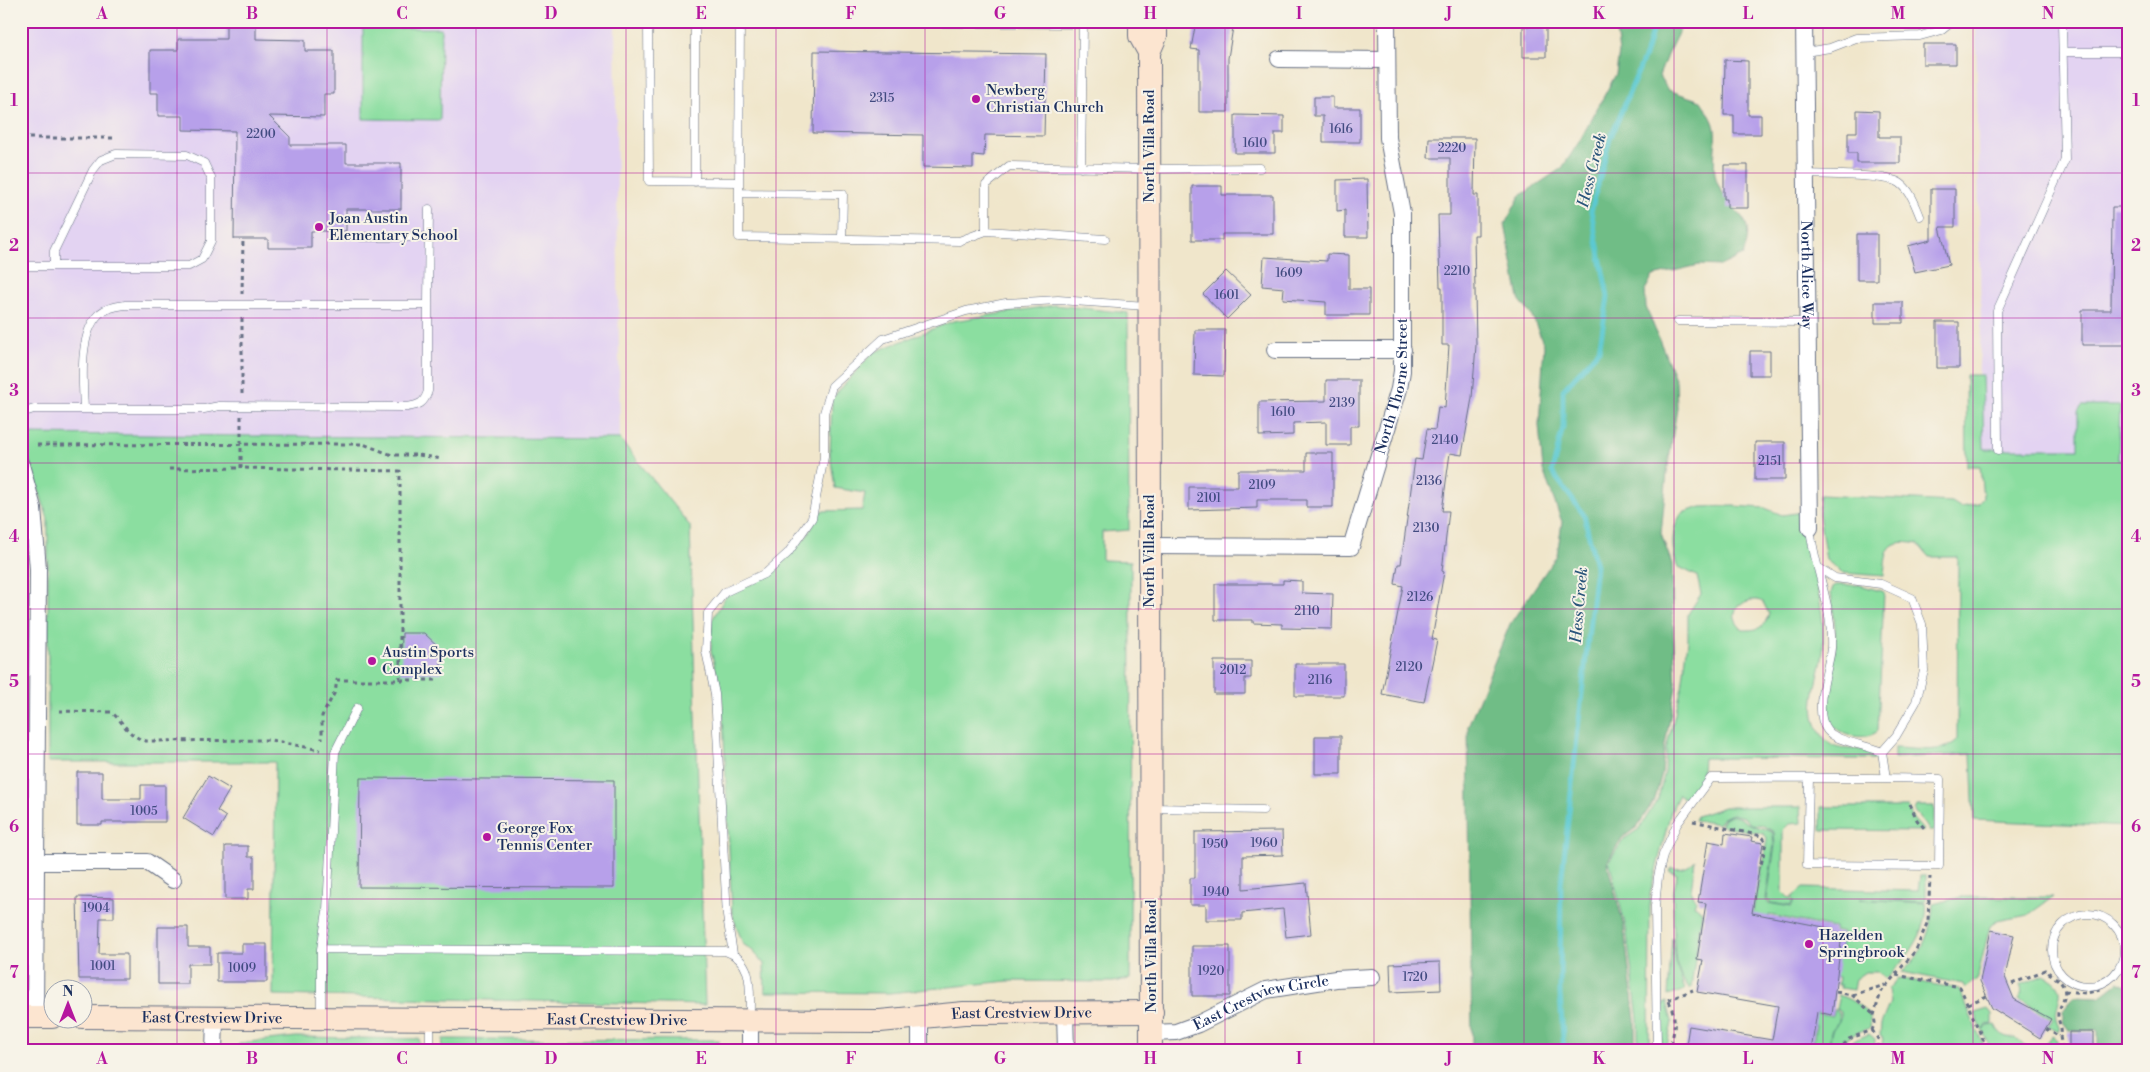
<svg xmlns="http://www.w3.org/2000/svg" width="2150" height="1072" font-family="'Libre Bodoni',serif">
<rect width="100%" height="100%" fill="#f7f3e8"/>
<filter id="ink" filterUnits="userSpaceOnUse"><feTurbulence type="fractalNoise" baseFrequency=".02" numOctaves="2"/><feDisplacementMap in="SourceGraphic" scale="10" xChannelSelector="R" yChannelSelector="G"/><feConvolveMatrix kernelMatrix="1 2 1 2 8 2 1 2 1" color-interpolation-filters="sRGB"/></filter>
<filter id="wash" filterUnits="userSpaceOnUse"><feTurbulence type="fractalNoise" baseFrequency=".0096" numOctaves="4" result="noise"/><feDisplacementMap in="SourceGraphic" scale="20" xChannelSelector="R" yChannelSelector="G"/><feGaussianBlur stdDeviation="1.12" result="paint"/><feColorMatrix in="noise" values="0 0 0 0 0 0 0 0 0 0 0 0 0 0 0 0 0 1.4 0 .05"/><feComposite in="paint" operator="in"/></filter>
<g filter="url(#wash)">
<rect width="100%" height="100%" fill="#f0e6cb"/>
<path fill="#e3d3f2" d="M21 21H615L620 439 21 434Z
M1976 21H2129V462L1973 463 1981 330Z"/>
<path fill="#8bdea0" stroke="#53867f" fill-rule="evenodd" d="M363 28H441L440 120 363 119Z
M1055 305 1128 313 1129 530 1102 532V560L1131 561 1130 979 1113 982 1008 981 889 993 765 992 764 964 753 951 743 944 732 914 722 694 711 651 712 620 726 596 770 575 807 536 821 511 862 510 865 493 835 488 830 454 832 399 872 353 953 321Z
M1966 375H1982L1984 449H2078V412L2082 406H2120L2118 460 2129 461V827L1974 820 1971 754 1894 758V748C1913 748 1943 755 1957 740L1958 557H1929L1918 544C1887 538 1886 549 1884 576L1843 573 1826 560 1819 514 1820 495 1952 502 1960 507 1978 504 1983 498 1980 466H1967Z
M21 434 620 439 690 526 705 1005 273 995 275 762H48V519Z
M1733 506 1765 508 1782 515 1803 512C1808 562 1826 599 1823 651 1821 678 1803 710 1822 735 1824 738 1829 744 1833 746 1846 752 1870 745 1878 759L1703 758 1701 784 1686 800 1679 794 1671 811 1650 894 1649 1051H1638V1019L1626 928 1609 861 1624 839 1639 829 1658 799 1665 772 1666 749 1682 687 1688 641V614L1701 594 1697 576 1677 566C1671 547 1671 529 1682 513L1701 507ZM1751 600H1758L1763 602 1769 614C1763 629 1758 630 1743 630 1734 622 1732 615 1738 605Z
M1836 585H1860L1884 592 1878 731C1863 743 1833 735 1827 715 1821 695 1833 670 1835 650 1837 631 1833 612 1831 593L1833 587Z
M1916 806H1934V831H1929C1926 823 1919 818 1914 811Z
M1724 807H1800L1801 823 1789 824 1783 830V892L1793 902 1790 906 1771 903 1767 899 1775 845 1774 832 1762 825 1751 824 1743 817 1732 814 1723 818 1718 824 1695 820 1697 816Z
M1821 807H1908L1913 819 1924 831 1821 830Z
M1731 815C1740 817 1743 821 1750 824 1758 828 1765 827 1773 833L1774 845 1766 899 1768 903 1791 907 1794 901 1791 898 1803 888 1918 891 1920 876H1926V902L1859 899 1926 903C1930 931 1904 963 1885 979L1877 972H1865L1855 979 1853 990 1840 988 1841 985H1838L1839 977 1835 976 1831 953 1840 955 1843 933 1834 931V928L1769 915 1764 942 1749 934 1761 867H1763L1767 838 1764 834 1720 825 1724 818Z
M1695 860 1691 891 1696 900 1694 905 1702 912 1691 988 1689 989 1681 977 1676 963 1674 942 1673 895 1677 874 1669 871 1671 868C1682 870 1688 868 1695 860Z
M1961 897H2053L2028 915 1997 921 1990 926 1977 979 1965 988 1963 984 1902 972C1922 957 1932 928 1933 904Z
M1672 938 1675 962 1685 990 1668 996Z
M2044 975C2077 991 2047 1004 2060 1027L2058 1032 2048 1026 2053 1019 2019 999 2023 993 2020 985Z
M1898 978 1959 989 1986 1051H1881L1883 1038 1880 1036 1881 1024 1890 1002 1888 989Z
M1839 995C1852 1000 1874 1011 1870 1028 1856 1032 1846 1038 1836 1049L1830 1047 1827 1051H1812L1816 1025 1808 1023 1810 1011 1832 1016 1834 1009 1839 1013V1021L1831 1031 1829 1044C1831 1040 1830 1035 1832 1031 1835 1023 1842 1022 1841 1012L1836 1009Z
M1667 1002 1672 1022 1666 1051H1661L1662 1005Z
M1988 1009 1992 1014V1024L1987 1025 1984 1030 1988 1026 1995 1025C2000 1034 2004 1039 2015 1037 2024 1046 2030 1052 2044 1045L2052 1035 2058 1042 2059 1051H1991L1975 1013Z
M1869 1034 1875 1039 1874 1051H1841L1848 1043Z
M296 1037 419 1039 422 1051H236L239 1043Z
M443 1039 718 1040 719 1051 442 1050Z"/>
<path fill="#70bd86" stroke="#467672" d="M1611 21H1684L1667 55 1659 76 1668 90 1701 101C1706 109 1714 120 1715 129 1717 149 1710 168 1719 187 1733 216 1758 215 1743 255L1720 266 1699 265 1653 276 1645 290 1646 307 1676 381 1677 408 1667 472 1661 534 1672 564 1673 625 1676 687 1664 749 1662 773 1655 799 1637 827 1622 838 1607 862 1624 927 1635 1020V1051H1472L1468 726 1510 624 1557 555 1562 522 1543 470 1539 425 1544 345 1532 316 1519 299 1505 224 1520 196 1562 168 1579 142 1616 74 1619 52 1616 30Z
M2118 982 2129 987V1051H2098V1030H2069L2063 1022V1011L2074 996 2099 997Z"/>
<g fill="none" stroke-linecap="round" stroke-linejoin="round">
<path stroke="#5cc9d1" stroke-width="5" d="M1564 1051 1560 994 1561 884 1596 566 1584 515 1552 472 1563 427V390L1599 350 1608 297 1591 211 1610 139 1646 53 1655 21"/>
</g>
<g id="blocks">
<path fill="#b7a0ea" d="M226 21H256V39L305 40V51H334V94H324V117L269 116 290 137V145H346V163H401V209H346V231H311V248H268V239H234L235 131 183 130V116H158V93H150V50H178V39H226Z
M1196 21H1234L1228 58V112H1199V50L1191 49Z
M1523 26H1546V57H1523Z
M1923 44H1956V64H1923Z
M814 51 1046 54 1044 136 985 135 984 156 973 155V168L923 167V135L813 133Z
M1725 60 1748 61V115H1761V134H1734V115H1724Z
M1314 97H1333V108H1360V142H1323V116H1314Z
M1857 110 1879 111V137H1900V163H1857V153H1848V132H1857Z
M1235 115 1284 116V133H1275V153H1235Z
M1429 138H1475L1474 195H1478V235H1474L1476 345 1472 398 1462 455 1450 453 1442 511H1449L1442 571 1444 572 1432 639 1437 640 1424 702 1382 694 1403 586 1395 584 1398 564H1401L1415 459 1422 460 1427 429 1435 430 1438 407 1445 408 1449 345H1442V287H1440L1438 215H1450V158H1428Z
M1724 165H1748V208H1727V199H1724Z
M1367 179 1368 237H1345V210L1337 211V180Z
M1192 186H1222V195H1273V234H1222V240H1192Z
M1931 189H1955V227H1940L1949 265 1915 272 1908 246 1931 240Z
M2112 207H2129V345H2082V310H2111Z
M1857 234H1877V280H1857Z
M1327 254 1349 255V289H1369V315H1326V302L1283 299 1284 288 1262 286 1264 257 1327 261Z
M1226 271 1251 295 1227 319 1203 294Z
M1875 302H1903V323H1875Z
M1937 322H1959V368H1937Z
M1195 330H1225L1224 376 1194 375Z
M1750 351H1770V375H1750Z
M1326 380H1359V426H1350V445H1326V422L1293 423V435L1259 436V402L1326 401Z
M1755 442H1785V480H1755Z
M1306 453H1333V507H1306V500H1257V508L1189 510V487H1238V470H1306Z
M1283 580 1302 581V593L1333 594 1332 629 1282 628V624L1253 623V620H1215V584H1283Z
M402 633H424L441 649V673H401Z
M1214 661H1251V678H1245V694H1214Z
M1295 664H1344V696H1295Z
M1315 736H1341V774H1315Z
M77 772H102V799H141V785H165V822H102V825H77Z
M208 776 230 789 217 811 226 817 214 837 183 818Z
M360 778 614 780V888L359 887Z
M1282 831 1283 855 1243 856V889L1306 883 1311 934 1286 937 1283 909 1242 913V920H1206V905H1190V878H1195V832Z
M1725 833 1752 837 1751 841 1763 843 1752 913 1834 929 1833 932 1842 934 1832 1015 1817 1012 1811 1051H1685L1689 1026 1772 1040 1778 1006 1697 992 1703 960 1697 959 1706 903 1698 902 1708 841 1724 844Z
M225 846H248V857H254V889H248V899H225Z
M77 897 114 898V918H100L99 954H127V979H79Z
M158 927H188V947H210V964H188V984H158Z
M1991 930 2014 935 2005 977 2014 999 2051 1019 2040 1038 1992 1008 1980 981Z
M242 944H267V982H217V953H242Z
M1192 946H1230V996H1192Z
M1440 962 1441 990 1391 992 1390 964Z
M2069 1032H2094V1051H2069Z"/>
</g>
</g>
<g filter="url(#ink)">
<use href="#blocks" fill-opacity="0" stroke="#666f84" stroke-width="1"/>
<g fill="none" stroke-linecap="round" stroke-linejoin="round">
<g stroke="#666f84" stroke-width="9">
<path id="lane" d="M648 21 649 181 739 182V237L959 241 986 231V185L1009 166 1149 169 1260 168
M695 21V182
M731 21 1083 24 1081 168
M1805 52 1830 48 1856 38 1920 36 1942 30 1953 21
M2063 52H2129
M1806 174C1825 175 1887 174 1900 183 1911 191 1915 204 1920 216
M739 182 740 21
M739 193 843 194 842 239
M986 231 1105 239
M361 237H428
M21 266H189L202 259 211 241V178L204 163 187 155 116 154 101 160 93 170 54 251V266
M428 305 429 209
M1678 321 1808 322
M21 413 34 409H204L219 406 407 407C419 405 424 404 428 391V305H125C116 306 106 308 99 314 78 334 83 383 84 409
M1998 450 1997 311 2065 160 2062 21
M1810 528C1814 568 1833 606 1831 648 1829 670 1812 710 1827 730 1836 742 1868 745 1882 752L1886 778
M1819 568 1835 578 1881 584 1912 598 1922 624 1924 671 1916 702 1896 736 1882 752
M1151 808 1263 810
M2052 950a36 36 0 1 1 72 0a36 36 0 1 1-72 0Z
M321 949 725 951C756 961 749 992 750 1018
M733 954 727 916 715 694 706 651 708 613 725 592 766 573 788 553 812 518 824 457V413L832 386 883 339 966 311 1006 303 1058 300 1147 306
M321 1016V949L327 911 335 752 357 708
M430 1021V1051
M1657 1051 1655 906 1658 877 1663 855 1677 824 1711 778C1788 778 1864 777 1940 779L1939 866 1807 865 1809 778"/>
</g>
<g stroke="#666f84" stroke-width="18">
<g id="street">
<path id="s1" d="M1804 21 1810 528"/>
<path d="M1279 59 1387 60"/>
<path d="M1275 350H1403"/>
<path d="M21 465 33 508 38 569 35 1017"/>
<path id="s2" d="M1149 546 1351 547 1399 389 1402 371V213L1388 138 1387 21"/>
<path d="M21 862H147L173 880"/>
<path d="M1065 1012 1066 1051"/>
<path d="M920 1017V1051"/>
<path d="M750 1020V1051"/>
<path id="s3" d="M1151 1033 1176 1032 1198 1024 1266 990 1336 979 1372 977"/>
<path d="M214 1051 215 1019"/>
</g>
</g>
<g stroke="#666f84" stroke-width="24">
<g id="secondary">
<path d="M1140 21V36L1149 52"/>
<path d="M21 1017H52"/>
<path id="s4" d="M82 1017 880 1021 964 1013 1152 1012"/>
<path d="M1151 1051 1149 52 1156 36V21"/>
</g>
</g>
<path stroke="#666f84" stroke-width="3" stroke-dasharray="4 4" stroke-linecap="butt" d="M21 138H113
M242 294 243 239
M242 394V316
M241 416V468L400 471V680H337L335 692 322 716V739
M37 445 363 444 392 455H419L442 459
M169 469 241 468
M400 680H438
M59 711 111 712C126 724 126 735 146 741L271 740 320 750
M1910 804 1917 820 1926 830
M1693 821 1762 836 1766 842 1761 865 1760 864
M1896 975 1960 987 1988 1051
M2012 984 2045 970C2055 978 2068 983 2064 998 2063 1003 2059 1008 2058 1013 2057 1023 2064 1026 2060 1037
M2065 991 2086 993 2101 990
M1836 992 1852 995 1873 1014
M1853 995 1885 985
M1668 1000 1693 990
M1669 1001C1677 1020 1675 1028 1670 1048
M1968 1004 1987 996
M2046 1029 2060 1037 2063 1051
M1872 1030 1878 1039 1877 1051
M1838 1051 1849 1039 1872 1030 1875 1023 1874 1015 1881 992 1916 950 1928 921 1930 877"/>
<use href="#lane" stroke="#fff" stroke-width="8"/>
<use href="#street" stroke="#fff" stroke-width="16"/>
<use href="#secondary" stroke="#fce5d0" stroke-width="22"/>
</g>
</g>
<path fill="none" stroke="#b5179e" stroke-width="1" stroke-opacity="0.55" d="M177 21V1051M327 21V1051M476 21V1051M626 21V1051M776 21V1051M925 21V1051M1075 21V1051M1225 21V1051M1374 21V1051M1524 21V1051M1674 21V1051M1823 21V1051M1973 21V1051M21 173H2129M21 318H2129M21 463H2129M21 609H2129M21 754H2129M21 899H2129"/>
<g fill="#b5179e" stroke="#f7f3e8" stroke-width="2">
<circle cx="976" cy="99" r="5"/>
<circle cx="319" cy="227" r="5"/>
<circle cx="372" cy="661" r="5"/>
<circle cx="487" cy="837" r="5"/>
<circle cx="1809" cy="944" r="5"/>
</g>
<g text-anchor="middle" stroke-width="4" stroke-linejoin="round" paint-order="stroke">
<g font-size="12" fill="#424b81">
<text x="882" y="102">2315</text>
<text x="1341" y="133">1616</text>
<text x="261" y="138">2200</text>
<text x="1255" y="147">1610</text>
<text x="1452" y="152">2220</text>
<text x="1457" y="275">2210</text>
<text x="1289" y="277">1609</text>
<text x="1227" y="299">1601</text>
<text x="1342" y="407">2139</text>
<text x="1283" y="416">1610</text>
<text x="1445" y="444">2140</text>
<text x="1770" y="465">2151</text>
<text x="1429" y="485">2136</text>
<text x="1262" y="489">2109</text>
<text x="1209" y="502">2101</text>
<text x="1426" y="532">2130</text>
<text x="1420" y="601">2126</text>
<text x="1307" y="615">2110</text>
<text x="1409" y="671">2120</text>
<text x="1233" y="674">2012</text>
<text x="1320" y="684">2116</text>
<text x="144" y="815">1005</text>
<text x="1264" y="847">1960</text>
<text x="1215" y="848">1950</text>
<text x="1216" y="896">1940</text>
<text x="96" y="912">1904</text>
<text x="103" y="970">1001</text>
<text x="242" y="972">1009</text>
<text x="1211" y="975">1920</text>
<text x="1415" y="981">1720</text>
</g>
<g font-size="15" fill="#1b2f5e" stroke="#f7f3e8" text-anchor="start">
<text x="986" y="95">Newberg<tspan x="986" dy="17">Christian Church</tspan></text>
<text x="329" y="223">Joan Austin<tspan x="329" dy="17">Elementary School</tspan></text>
<text x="382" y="657">Austin Sports<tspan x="382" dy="17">Complex</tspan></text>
<text x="497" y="833">George Fox<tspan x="497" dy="17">Tennis Center</tspan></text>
<text x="1819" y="940">Hazelden<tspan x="1819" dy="17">Springbrook</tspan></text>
</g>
<g font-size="15" fill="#1b2f5e" stroke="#f7f3e8">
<text transform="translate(1149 146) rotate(-90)" y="5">North Villa Road</text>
<text dy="5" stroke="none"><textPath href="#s1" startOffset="254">North Alice Way</textPath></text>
<text dy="5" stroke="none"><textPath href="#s2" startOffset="369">North Thorne Street</textPath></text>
<text transform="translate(1149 551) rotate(-90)" y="5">North Villa Road</text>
<text transform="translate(1151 956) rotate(-90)" y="5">North Villa Road</text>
<text dy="5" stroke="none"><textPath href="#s3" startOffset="116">East Crestview Circle</textPath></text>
<text dy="5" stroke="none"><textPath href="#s4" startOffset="940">East Crestview Drive</textPath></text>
<text dy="5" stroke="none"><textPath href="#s4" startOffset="130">East Crestview Drive</textPath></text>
<text dy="5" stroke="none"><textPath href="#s4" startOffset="535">East Crestview Drive</textPath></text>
</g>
<g font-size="16" font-style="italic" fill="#2b567b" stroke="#f7f3e8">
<text transform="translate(1591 170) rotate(-76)" y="6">Hess Creek</text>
<text transform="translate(1578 605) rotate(-85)" y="6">Hess Creek</text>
</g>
</g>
<rect width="2150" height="1072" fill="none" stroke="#f7f3e8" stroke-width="55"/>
<g transform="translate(68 1004)"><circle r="24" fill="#f7f3e8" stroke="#9fa5b1"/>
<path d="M0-4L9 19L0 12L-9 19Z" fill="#b5179e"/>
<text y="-8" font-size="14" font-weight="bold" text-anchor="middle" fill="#1b2f5e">N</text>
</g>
<rect x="28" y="28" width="2094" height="1016" fill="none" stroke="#b5179e" stroke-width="2"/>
<g font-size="16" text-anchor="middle" font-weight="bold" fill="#b5179e">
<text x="102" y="19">A</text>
<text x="252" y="19">B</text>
<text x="402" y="19">C</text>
<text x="551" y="19">D</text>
<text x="701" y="19">E</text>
<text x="851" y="19">F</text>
<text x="1000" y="19">G</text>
<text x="1150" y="19">H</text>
<text x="1299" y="19">I</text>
<text x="1449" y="19">J</text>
<text x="1599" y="19">K</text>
<text x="1748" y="19">L</text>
<text x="1898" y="19">M</text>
<text x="2048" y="19">N</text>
<text x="14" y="106">1</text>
<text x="2136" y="106">1</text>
<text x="14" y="251">2</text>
<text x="2136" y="251">2</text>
<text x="14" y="396">3</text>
<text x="2136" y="396">3</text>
<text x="14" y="542">4</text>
<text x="2136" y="542">4</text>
<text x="14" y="687">5</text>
<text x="2136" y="687">5</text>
<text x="14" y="832">6</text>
<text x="2136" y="832">6</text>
<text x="14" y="978">7</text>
<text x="2136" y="978">7</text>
<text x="102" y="1064">A</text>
<text x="252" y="1064">B</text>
<text x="402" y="1064">C</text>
<text x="551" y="1064">D</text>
<text x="701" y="1064">E</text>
<text x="851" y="1064">F</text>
<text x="1000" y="1064">G</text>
<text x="1150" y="1064">H</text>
<text x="1299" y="1064">I</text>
<text x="1449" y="1064">J</text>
<text x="1599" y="1064">K</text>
<text x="1748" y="1064">L</text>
<text x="1898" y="1064">M</text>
<text x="2048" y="1064">N</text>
</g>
</svg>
